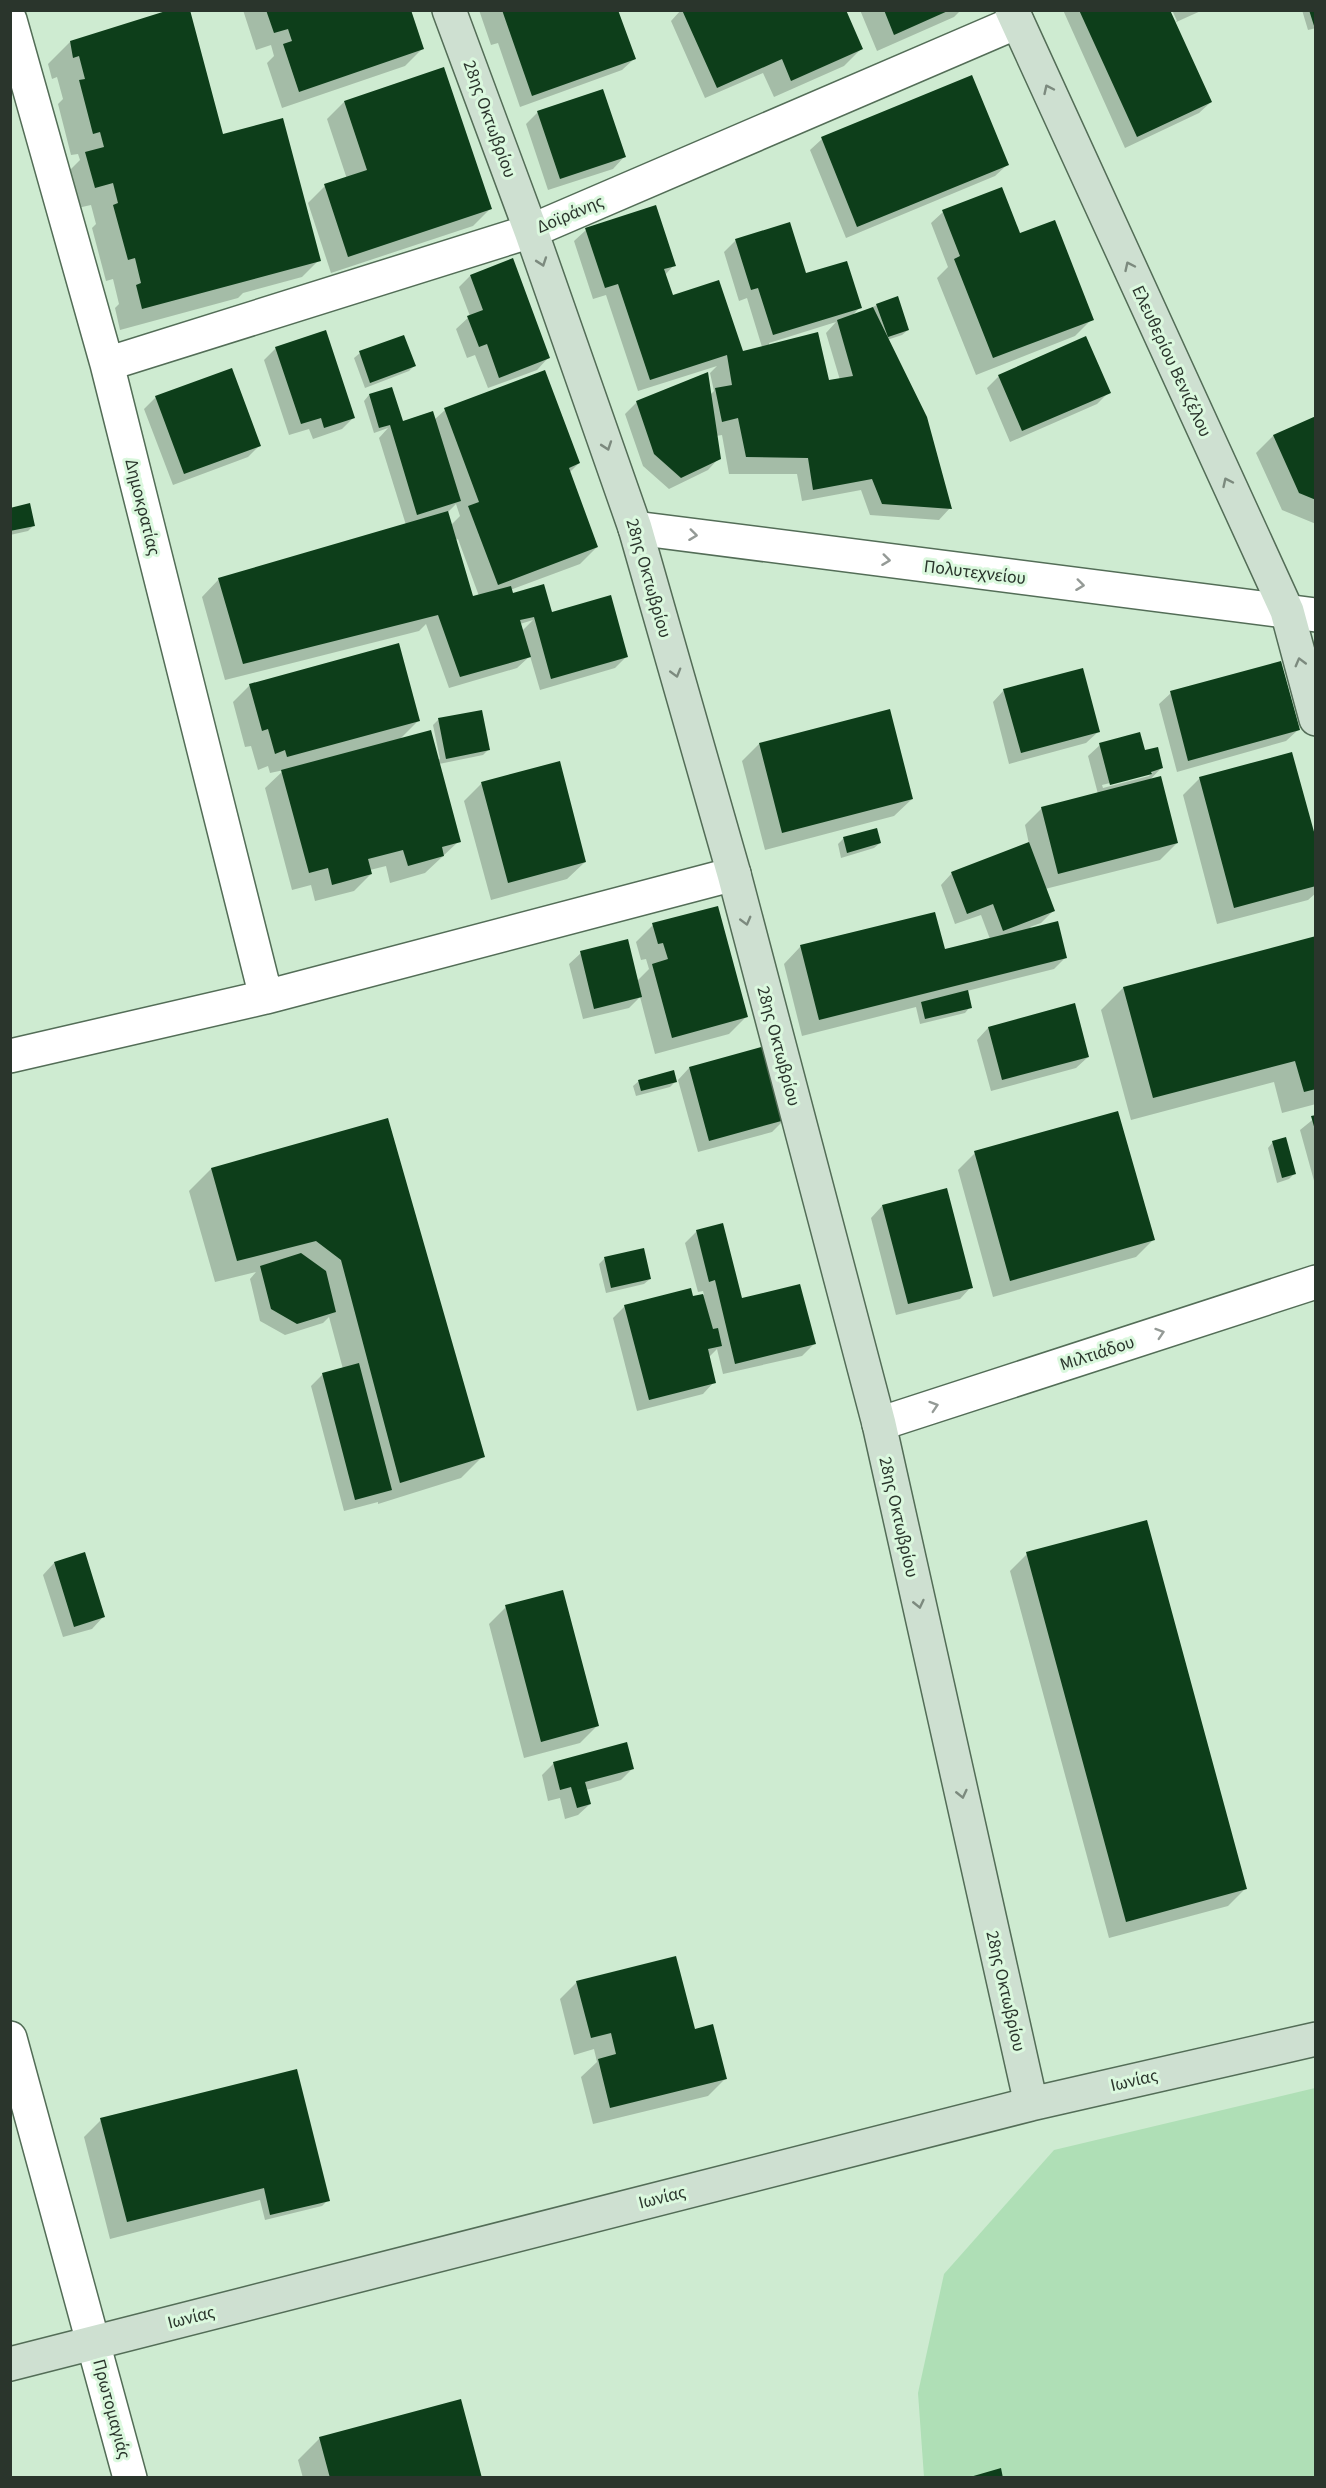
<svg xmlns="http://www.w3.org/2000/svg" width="1326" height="2488" font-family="'Source Sans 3',sans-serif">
<rect width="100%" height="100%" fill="#ceebd1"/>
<path fill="#afdfb6" d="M1315 2088V2477H924L918 2393 944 2274 1054 2150Z"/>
<path fill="#0003" fill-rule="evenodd" d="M243 10H409L422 49 405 66 282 108 267 63 274 56 271 45 256 50Z
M479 10H617L634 59 622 70 520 107 498 43 491 45Z
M681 10H844L861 49 844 66 774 97 763 73 705 98 671 21Z
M860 10H961L954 17 877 51Z
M1063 10H1168L1174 23 1177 21 1172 10H1203L1174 23 1211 102 1199 113 1125 148Z
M1302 10H1316V28L1308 30Z
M70 42 222 135 319 260 302 277 243 293 238 298 120 330 115 308 119 304 113 279 106 281 92 228 96 224 91 205 73 209 64 176 80 160 78 154 71 155 58 104 63 99 57 77 52 79 48 64Z
M971 77 1007 165 995 176 846 238 810 150 822 139Z
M344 102 490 209 473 226 331 273 308 203 325 186 347 179 327 119Z
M538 112 624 157 613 169 548 190 526 124Z
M943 212 1019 235 1092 319 1075 336 976 375 937 278 948 267 931 223Z
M586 230 674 265 665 275 672 297 742 352 762 347 747 298 739 301 724 252 736 240 860 307 851 317 877 305 908 330 902 335 887 340 950 508 939 520 870 515 861 490 802 501 797 474H729L722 435 716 436 719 458 708 470 669 489 643 466 625 414 637 402 710 395 714 391 710 373 717 366 638 391 606 295 593 299 574 241ZM836 322 826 333 840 380 825 383 769 346V343Z
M470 276 548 358 537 370 488 388 475 355 467 358 456 329 470 316 459 287Z
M403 337 414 366 409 371 365 388 354 358 360 353Z
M276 348 353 418 342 429 313 439 309 429 289 435 264 360Z
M999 376 1109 392 1097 404 1010 442 987 388Z
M369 395 402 423 434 420 445 410 579 463 569 473 597 547 580 564 510 590 512 595 550 611 626 657 615 668 540 690 530 656 517 668 449 688 426 624 419 631 225 680 202 597 219 579 406 525 379 438 388 428 374 433 364 401ZM456 504 460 516 451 525 447 513ZM458 539 479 596 472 598 455 540ZM533 620 522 631 520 624Z
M156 397 260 445 248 457 173 485 144 409Z
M1316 418V524L1282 510 1256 453 1273 436Z
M10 509 34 525 28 531 10 535Z
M250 685 418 721 399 740 438 760 440 759 433 725 438 720 488 750 483 755 439 764 459 841 425 873 390 883 386 866 370 870 371 874 354 891 315 901 311 885 292 890 265 788 284 770 270 773 268 766 258 770 251 746 245 747 233 702Z
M1004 690 1098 732 1086 743 1009 764 993 702Z
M1171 693 1298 730 1286 741 1177 772 1159 704Z
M759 744 912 799 894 816 765 850 742 761Z
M1100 745 1144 752 1162 767 1149 781 1177 843 1160 860 1045 889 1053 911 1041 923 1030 927 1066 957 1054 969 967 991 970 1007 965 1013 920 1024 916 1007 802 1036 784 964 801 946 943 951 990 939 981 915 955 924 941 885 952 873 1029 844 1025 825 1042 808 1098 794 1088 756ZM1153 772 1149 776 1103 788 1102 785Z
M1200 778 1316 845V893L1308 900 1217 924 1183 795Z
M482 783 585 862 567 879 491 900 464 801Z
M876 829 880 843 874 848 841 858 838 844 843 839Z
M653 925 746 1017 729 1034 655 1054 640 997 629 1008 583 1019 569 964 581 953 637 981 649 969 646 959 641 960 636 942Z
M1316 938V1104L1282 1113 1274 1082 1131 1120 1101 1010 1123 988Z
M988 1028 1088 1057 1076 1068 991 1091 977 1040Z
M689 1068 784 1120 772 1132 698 1152 678 1080Z
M639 1081 675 1082 670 1087 636 1096 633 1086Z
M1316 1117V1188L1300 1130Z
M387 1120 483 1456 461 1478 378 1504V1502L344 1511 311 1386 323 1374 343 1369 329 1317 323 1323 285 1335 260 1321 250 1279 256 1272 215 1282 189 1191 211 1169Z
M1273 1142 1294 1174 1289 1179 1277 1183 1268 1148Z
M975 1153 1153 1240 1136 1257 993 1297 958 1170Z
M882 1206 971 1287 960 1299 896 1315 871 1218Z
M697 1231 741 1300 814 1344 802 1356 723 1374 717 1349 708 1358 714 1382 703 1394 637 1411 613 1318 625 1306 704 1295 703 1291 698 1292 685 1243Z
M604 1259 650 1279 644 1284 606 1293 599 1264Z
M1027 1554 1245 1889 1228 1906 1109 1938 1010 1571Z
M54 1563 103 1617 92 1629 63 1637 43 1575Z
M506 1607 597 1726 580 1743 524 1758 489 1624Z
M626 1744 633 1768 621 1780 586 1790 590 1804 578 1815 565 1819 560 1798 548 1801 542 1775 553 1764Z
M577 1982 693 2031 726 2078 708 2096 593 2124 581 2077 597 2062 594 2049 574 2055 560 1999Z
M101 2120 328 2200 322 2206 265 2220 260 2200 110 2239 84 2137Z
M320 2438 480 2478H303L298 2460Z"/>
<path fill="#0d3e1a" d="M169 10H190L223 134 283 118 321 261 142 309 136 285 141 283 135 258 128 260 113 205 118 203 113 183 95 188 85 152 104 147 100 132 93 134 79 80 85 79 79 56 73 58 70 41Z
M266 10H411L424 49 299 92 283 44 292 41 288 29 274 33Z
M502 10H618L636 59 532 96Z
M682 10H846L863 49 791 81 782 59 717 88Z
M884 10H950L894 35Z
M1079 10H1170L1212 102 1137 137Z
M1309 10H1316V29H1315Z
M444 67 492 209 348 257 324 184 367 170 344 101Z
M972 75 1009 165 857 227 821 137Z
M603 89 626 157 560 179 537 111Z
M1002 187 1020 233 1055 220 1094 320 993 358 954 259 960 256 942 210Z
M656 205 676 266 664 269 673 295 719 280 743 351 818 332 829 380 853 376 837 320 873 307 927 417 952 509 882 504 872 479 813 490 808 458 746 457 738 418 722 422 715 388 732 385 727 355 650 380 618 284 605 288 585 228Z
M790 222 806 273 847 261 862 308 773 335 758 288 751 290 735 239Z
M513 258 550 358 499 378 487 344 479 347 467 316 483 310 470 275Z
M898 296 909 330 888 337 876 304Z
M326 330 355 418 324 428 321 418 301 424 275 347Z
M404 335 416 366 370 383 359 351Z
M1086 336 1111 393 1022 431 998 375Z
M232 368 261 446 184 474 155 396Z
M545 370 580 463 569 468 598 547 498 585 468 506 479 502 444 408Z
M708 372 721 459 681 478 654 454 636 401Z
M392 387 403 421 433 411 461 501 417 515 390 425 379 428 369 394Z
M1316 416V500L1299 493 1273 435Z
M30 503 35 526 10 531V508Z
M448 511 473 596 511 586 513 593 544 584 552 612 611 595 628 657 551 679 534 617 520 620 531 657 460 677 438 615 243 664 218 578Z
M399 643 420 721 287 757 285 750 275 754 268 729 262 731 249 684Z
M1281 661 1300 730 1188 761 1170 691Z
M1083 668 1100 732 1021 753 1003 689Z
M890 709 913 799 782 833 759 743Z
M482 710 490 750 446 759 438 718Z
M431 730 461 842 442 847 444 856 408 866 403 850 368 859 372 874 332 885 328 868 309 873 281 770Z
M1140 732 1145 750 1158 747 1163 768 1151 772 1152 774 1110 785 1099 743Z
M1292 752 1316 839V886L1234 908 1199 777Z
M560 761 586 862 508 883 481 782Z
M1161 776 1178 843 1058 874 1041 807Z
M877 828 881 843 847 853 843 837Z
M1029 842 1055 911 1003 931 993 904 967 914 951 872Z
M718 906 748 1017 672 1038 652 964 668 959 663 943 658 944 652 923Z
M935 912 945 949 1058 921 1067 958 819 1020 800 945Z
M1316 936V1089L1304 1092 1295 1061 1153 1098 1123 987Z
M628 939 642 997 594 1009 580 951Z
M968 990 972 1008 925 1019 921 1002Z
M1075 1003 1089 1057 1002 1080 988 1027Z
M765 1046 785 1120 709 1141 689 1067Z
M674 1070 677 1082 641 1091 638 1080Z
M1118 1111 1155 1240 1010 1281 974 1151Z
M1316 1115V1130H1315L1311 1116Z
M388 1118 485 1457 400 1483 341 1260 316 1241 237 1261 211 1168Z
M1286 1137 1296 1174 1282 1178 1272 1141Z
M947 1188 973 1288 908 1304 882 1205Z
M723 1223 742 1298 800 1284 816 1344 735 1364 715 1280 709 1282 696 1230Z
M644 1248 651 1279 611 1288 604 1257Z
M301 1253 326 1271 336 1312 297 1324 271 1309 260 1266Z
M691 1288 693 1296 703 1294 713 1329 718 1328 722 1346 708 1349 716 1383 649 1400 624 1305Z
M359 1363 392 1490 355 1500 322 1373Z
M1147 1520 1247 1889 1126 1922 1026 1552Z
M85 1552 105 1617 74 1627 54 1562Z
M563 1590 599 1726 541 1742 505 1605Z
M627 1742 634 1769 585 1782 591 1804 577 1808 571 1787 560 1790 553 1762Z
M676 1956 695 2029 713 2024 727 2079 610 2108 598 2059 616 2054 611 2033 591 2038 576 1981Z
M297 2069 330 2201 270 2215 264 2188 127 2222 100 2118Z
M461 2399 482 2478H330L319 2437Z
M1001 2468 1003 2478H970V2477Z"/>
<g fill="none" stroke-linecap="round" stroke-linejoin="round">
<g stroke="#536d57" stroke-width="36">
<path id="street" d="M10 20 107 364 266 997
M107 364 531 231 1017 22
M635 528 1316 615
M10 1056 266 997 734 874
M879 1424 1316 1282
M10 2038 130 2478"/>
</g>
<g stroke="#536d57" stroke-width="36">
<path id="secondary" d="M449 10 531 231 635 528 734 874 879 1424 1031 2104
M1012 10 1287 611 1316 719
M10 2364 1031 2104 1316 2039"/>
</g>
<use href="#street" stroke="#fff" stroke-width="33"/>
<use href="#secondary" stroke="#cee0d1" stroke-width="33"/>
</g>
<defs><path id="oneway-chevron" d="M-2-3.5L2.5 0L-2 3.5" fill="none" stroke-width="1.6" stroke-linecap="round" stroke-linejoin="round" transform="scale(1.5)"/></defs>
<g stroke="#7c8a7e">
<use href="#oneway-chevron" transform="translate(1048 89) rotate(-115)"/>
<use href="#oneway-chevron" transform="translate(542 262) rotate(71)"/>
<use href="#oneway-chevron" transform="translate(1129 266) rotate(-115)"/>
<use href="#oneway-chevron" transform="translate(607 446) rotate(71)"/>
<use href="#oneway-chevron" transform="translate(1227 482) rotate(-115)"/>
<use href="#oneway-chevron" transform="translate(1300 662) rotate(-105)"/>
<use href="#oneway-chevron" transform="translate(676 673) rotate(74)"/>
<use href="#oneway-chevron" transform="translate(746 921) rotate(75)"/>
<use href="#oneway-chevron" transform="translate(919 1604) rotate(77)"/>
<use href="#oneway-chevron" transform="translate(962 1794) rotate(77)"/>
</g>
<g stroke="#949a96">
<use href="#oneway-chevron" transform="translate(693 535) rotate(7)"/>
<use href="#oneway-chevron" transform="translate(886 560) rotate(7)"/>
<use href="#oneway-chevron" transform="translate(1080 585) rotate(7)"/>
<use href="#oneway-chevron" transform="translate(1160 1333) rotate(-18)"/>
<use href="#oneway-chevron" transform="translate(934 1406) rotate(-18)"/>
</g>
<g text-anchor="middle" stroke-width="6" stroke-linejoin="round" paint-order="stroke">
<g font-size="18" fill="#2a352c" stroke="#dbf8de">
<text transform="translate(490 119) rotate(70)" y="6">28ης Οκτωβρίου</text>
<text transform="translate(570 214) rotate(-23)" y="6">Δοϊράνης</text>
<text transform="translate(1172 361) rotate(65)" y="6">Ελευθερίου Βενιζέλου</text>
<text transform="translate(143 507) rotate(76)" y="6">Δημοκρατίας</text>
<text transform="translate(975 572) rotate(7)" y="6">Πολυτεχνείου</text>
<text transform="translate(649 578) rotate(74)" y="6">28ης Οκτωβρίου</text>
<text transform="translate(779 1046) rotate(75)" y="6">28ης Οκτωβρίου</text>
<text transform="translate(1097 1353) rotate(-18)" y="6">Μιλτιάδου</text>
<text transform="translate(899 1517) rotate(77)" y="6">28ης Οκτωβρίου</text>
<text transform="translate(1006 1991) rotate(77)" y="6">28ης Οκτωβρίου</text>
<text transform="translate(1134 2080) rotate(-13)" y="6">Ιωνίας</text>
<text transform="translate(662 2197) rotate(-14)" y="6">Ιωνίας</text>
<text transform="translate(191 2317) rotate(-14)" y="6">Ιωνίας</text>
<text transform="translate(112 2409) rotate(75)" y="6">Πρωτομαγιάς</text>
</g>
</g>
<rect width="1326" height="2488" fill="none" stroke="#2a352c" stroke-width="24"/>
</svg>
